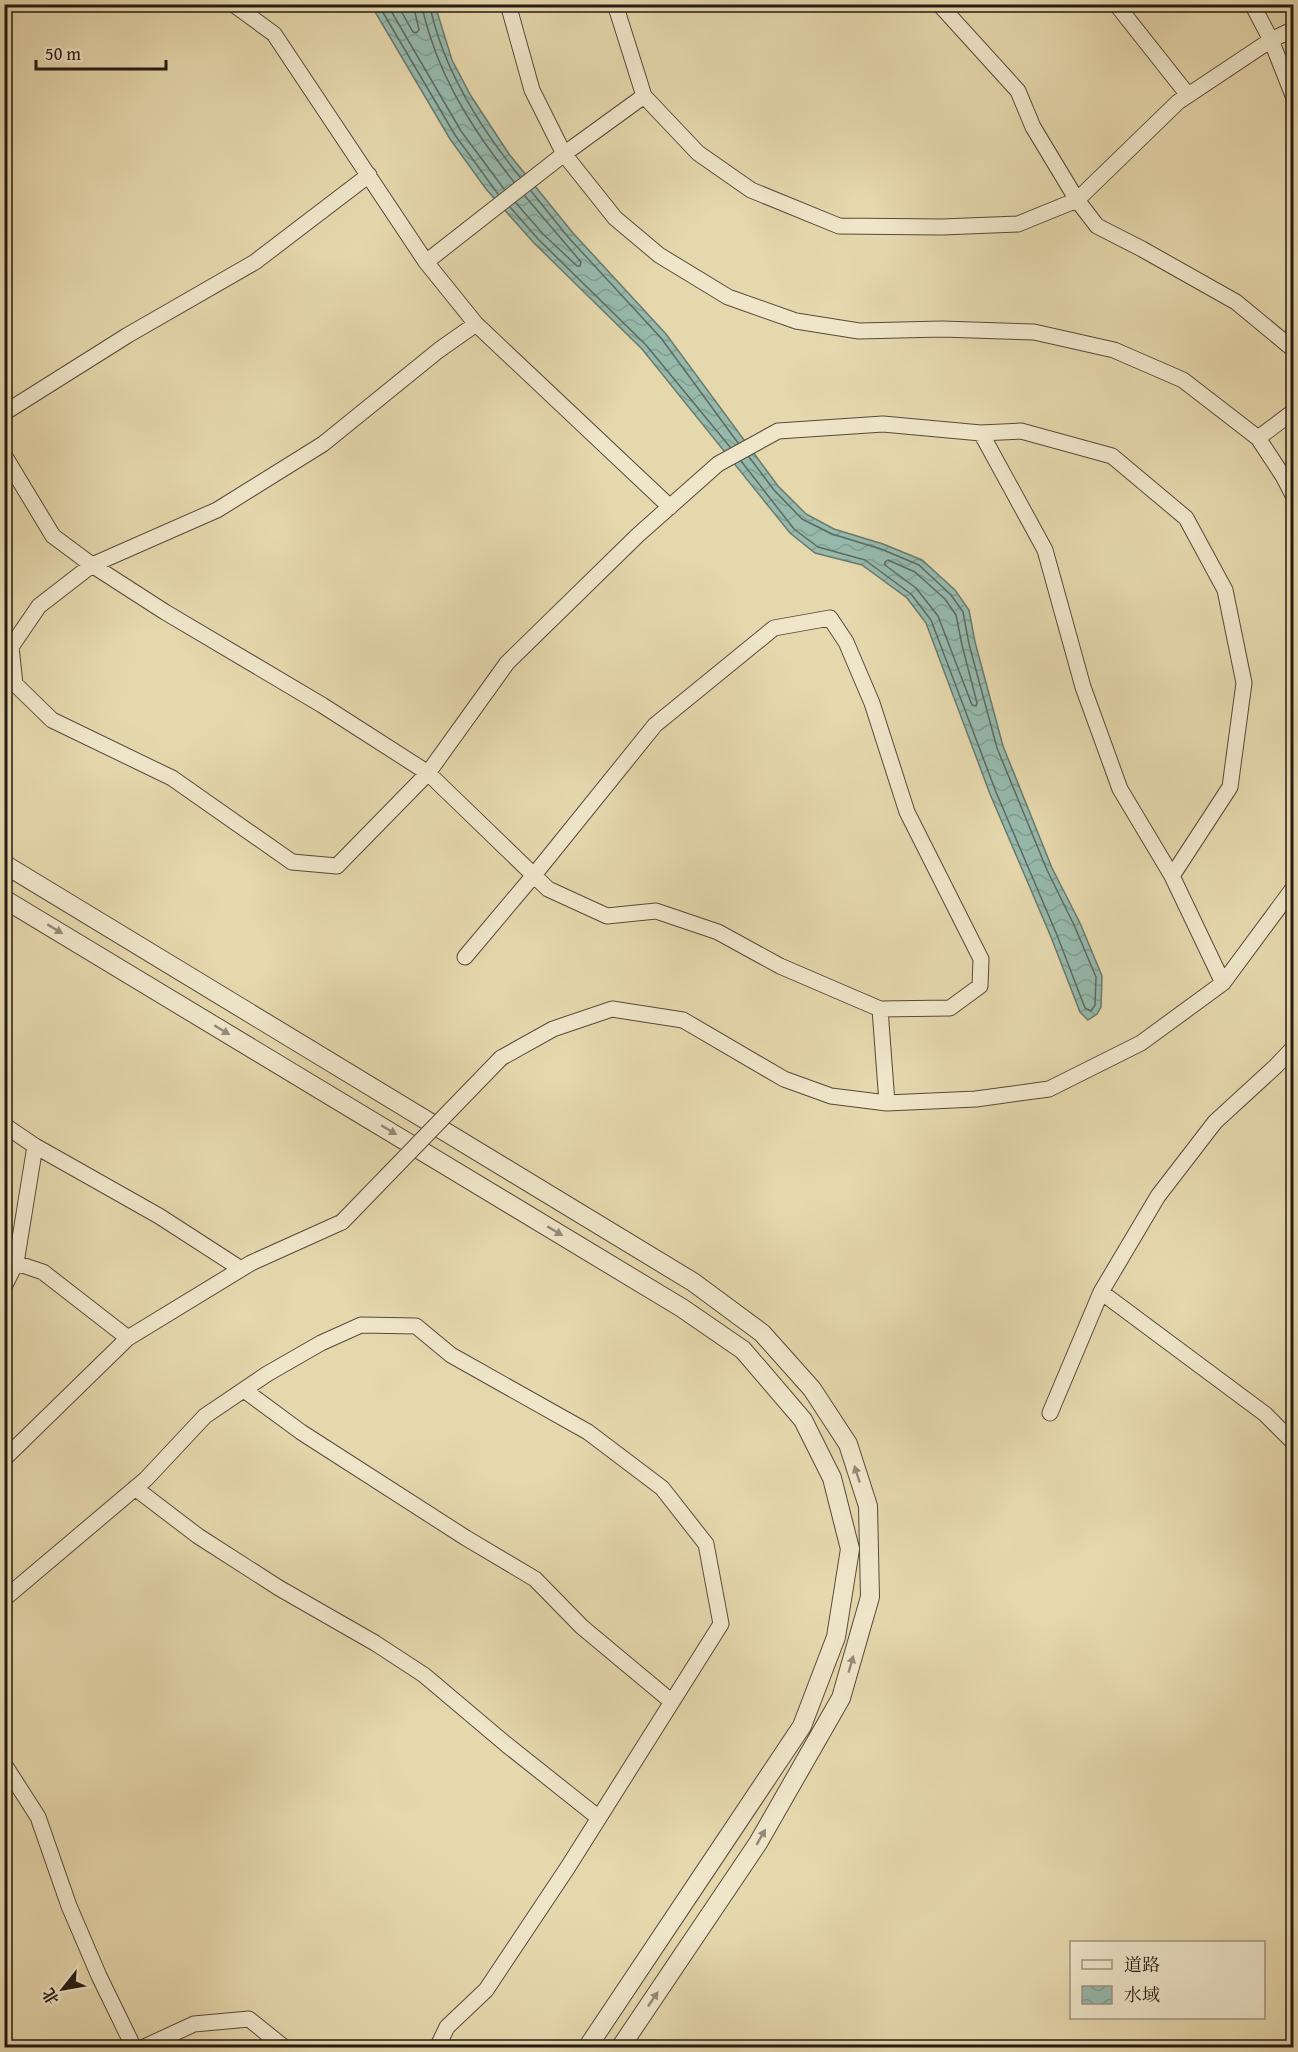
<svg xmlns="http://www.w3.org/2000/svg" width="1298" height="2052" font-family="'Gentium Book Plus','Noto Serif SC',serif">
<defs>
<pattern id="water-waves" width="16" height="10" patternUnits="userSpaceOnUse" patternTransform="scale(1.5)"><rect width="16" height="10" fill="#96b9ac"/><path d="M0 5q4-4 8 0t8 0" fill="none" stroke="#819e93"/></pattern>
</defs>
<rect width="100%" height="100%" fill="#e6d8ad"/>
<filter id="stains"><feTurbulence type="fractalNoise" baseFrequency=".00333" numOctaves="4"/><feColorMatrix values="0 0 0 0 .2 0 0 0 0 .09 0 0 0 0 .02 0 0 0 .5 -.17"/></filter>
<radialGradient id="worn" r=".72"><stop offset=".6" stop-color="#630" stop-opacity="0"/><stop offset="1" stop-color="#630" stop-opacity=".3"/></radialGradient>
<path fill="url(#water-waves)" stroke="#697a6f" stroke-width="1.5" d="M371 5H435L452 60 471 96 509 154 573 233 666 334 778 486 806 514 834 529 883 544 922 560 955 590 969 610 975 642 1003 746 1052 868 1080 923 1102 976 1101 1007 1097 1014 1088 1020 1080 1012 1051 937 990 794 926 623 907 598 862 565 815 553 790 533 642 349 534 243 486 189 450 139Z"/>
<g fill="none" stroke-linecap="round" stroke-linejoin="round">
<path stroke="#5e6a60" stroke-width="1.5" d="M378 4 455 135 498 194
M387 4 461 131 504 189
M397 4 413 32 416 33 419 30 413 4
M422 4C423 15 427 26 430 36 447 90 479 138 514 182
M430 4C431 15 435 26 438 36 455 88 486 135 520 177
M531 191 568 237 661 338 738 443
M516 203 543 234 577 266H580L581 262 525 196
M510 207 538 239 646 345 730 447
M741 461 794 529 818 547 865 560 911 594 931 620 996 792 1057 935 1085 1008 1091 1011 1095 1005 1096 977 1074 925 1047 870 997 748 969 644 963 612 951 595 919 565 881 549 832 534 802 519 774 490 749 457
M888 560 915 572 945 599 956 615 962 645 977 703 976 706 972 705 938 616 916 588 885 565V562Z"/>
<g stroke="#554a3a" stroke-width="17">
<path id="minor" d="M233 4 274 34 426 262
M508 4 532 90 564 154 615 218 659 255 728 297 796 321 859 331 942 329 1034 332 1114 350 1183 380 1258 438 1283 476 1294 497
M615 4 644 96 698 153 751 190 839 226 942 227 1018 224 1077 200 1178 102 1271 40 1294 29
M939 4 1018 91 1033 127 1077 200 1097 226 1142 249 1236 302 1294 350
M1116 4 1188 95
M1252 4 1271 40 1294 98
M644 96 564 154 426 262 476 324 439 350 323 444 217 510 92 565 39 606 11 647 15 684 52 720 172 778 292 862 337 866 428 773 507 663 638 535 718 464 778 431 883 424 981 433 1045 550 1083 687 1120 789 1172 876 1223 983
M476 324 670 507
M4 413 128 335 255 262 369 175
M981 433 1021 431 1112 456 1186 518 1225 590 1244 683 1230 787 1172 876
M1258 438 1294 411
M4 455 53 536 92 565 165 612 322 705 428 773 548 889 607 916 656 911 718 932 780 966 880 1009 887 1103
M465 957 534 875 655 725 774 628 830 618 846 642 872 703 907 812 981 959 980 986 950 1008 880 1009
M501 1058 553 1029 612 1009 683 1020 784 1079 831 1096 887 1103 976 1099 1049 1089 1141 1043 1223 983 1294 887
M4 1125 35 1146 16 1263
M35 1146 159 1216 241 1269
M4 1287 16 1263 43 1272 128 1338
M1101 1292 1265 1414 1294 1443
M244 1390 301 1432 466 1538 535 1579 582 1627 672 1702
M1050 1413 1101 1292 1158 1196 1215 1122 1276 1066 1294 1047
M4 1459 128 1338 251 1263 342 1222
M135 1488 198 1536 279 1588 375 1643 424 1675 507 1745 599 1818
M4 1599 146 1479 205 1416 267 1374 321 1343 361 1325 416 1326 451 1355 588 1432 662 1488 706 1544 721 1624 568 1867 486 1990 447 2027 437 2048
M4 1764 38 1817 69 1906 99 1976 134 2048
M142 2048 194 2024 249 2019 285 2048"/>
</g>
<g stroke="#554a3a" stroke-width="20">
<path id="tertiary" d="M4 864 693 1282 762 1333 812 1389 848 1444 868 1506 870 1597 841 1698 758 1843 620 2048
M4 899 682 1308 743 1350 803 1420 832 1478 850 1549 836 1637 802 1726 587 2048"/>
</g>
<use href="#minor" stroke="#efe6ca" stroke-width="15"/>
<use href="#tertiary" stroke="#efe6ca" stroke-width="18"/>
<g stroke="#554a3a" stroke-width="17" stroke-linecap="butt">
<path id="minor-bridge" d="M342 1222 501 1058"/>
</g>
<use href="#minor-bridge" stroke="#efe6ca" stroke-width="15"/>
</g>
<defs><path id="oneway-solid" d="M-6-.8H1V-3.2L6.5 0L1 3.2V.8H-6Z" transform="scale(1.5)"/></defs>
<g fill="#948b78">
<use href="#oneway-solid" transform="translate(55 929) rotate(31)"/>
<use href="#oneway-solid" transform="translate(222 1030) rotate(31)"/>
<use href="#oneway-solid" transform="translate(389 1130) rotate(31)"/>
<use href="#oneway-solid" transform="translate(555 1231) rotate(31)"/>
<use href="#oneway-solid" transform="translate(857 1474) rotate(-108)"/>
<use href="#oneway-solid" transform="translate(851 1664) rotate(-74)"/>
<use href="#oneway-solid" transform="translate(761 1837) rotate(-60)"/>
<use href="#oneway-solid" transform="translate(653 1999) rotate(-56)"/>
</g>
<rect width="1298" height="2052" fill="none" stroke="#e6d8ad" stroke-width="24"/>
<rect x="6" y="6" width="1286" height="2040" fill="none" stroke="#251b13" stroke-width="3"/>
<rect x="12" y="12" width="1274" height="2028" fill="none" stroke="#251b13" stroke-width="1.5"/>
<rect x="1070" y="1941" width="195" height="78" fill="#efe6ca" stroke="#9e9581" stroke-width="1.5"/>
<rect x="1082" y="1960" width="30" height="9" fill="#efe6ca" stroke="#9e9581" stroke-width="1.5"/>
<text x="1124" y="1971" font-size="18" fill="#251b13">道路</text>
<rect x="1082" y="1986" width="30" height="18" fill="url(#water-waves)" stroke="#9e9581" stroke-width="1.5"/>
<text x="1124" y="2001" font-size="18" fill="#251b13">水域</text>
<g transform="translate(63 1989) rotate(239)" stroke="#efe6ca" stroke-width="4.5" paint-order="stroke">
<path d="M0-4.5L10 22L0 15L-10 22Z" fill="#251b13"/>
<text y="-9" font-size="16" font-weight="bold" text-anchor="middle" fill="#251b13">北</text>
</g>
<path d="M36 60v9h130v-9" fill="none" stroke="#251b13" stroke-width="3"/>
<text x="45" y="60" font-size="18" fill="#251b13" stroke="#efe6ca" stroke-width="4.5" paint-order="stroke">50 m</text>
<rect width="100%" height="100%" filter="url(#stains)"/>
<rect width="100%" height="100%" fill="url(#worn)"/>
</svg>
